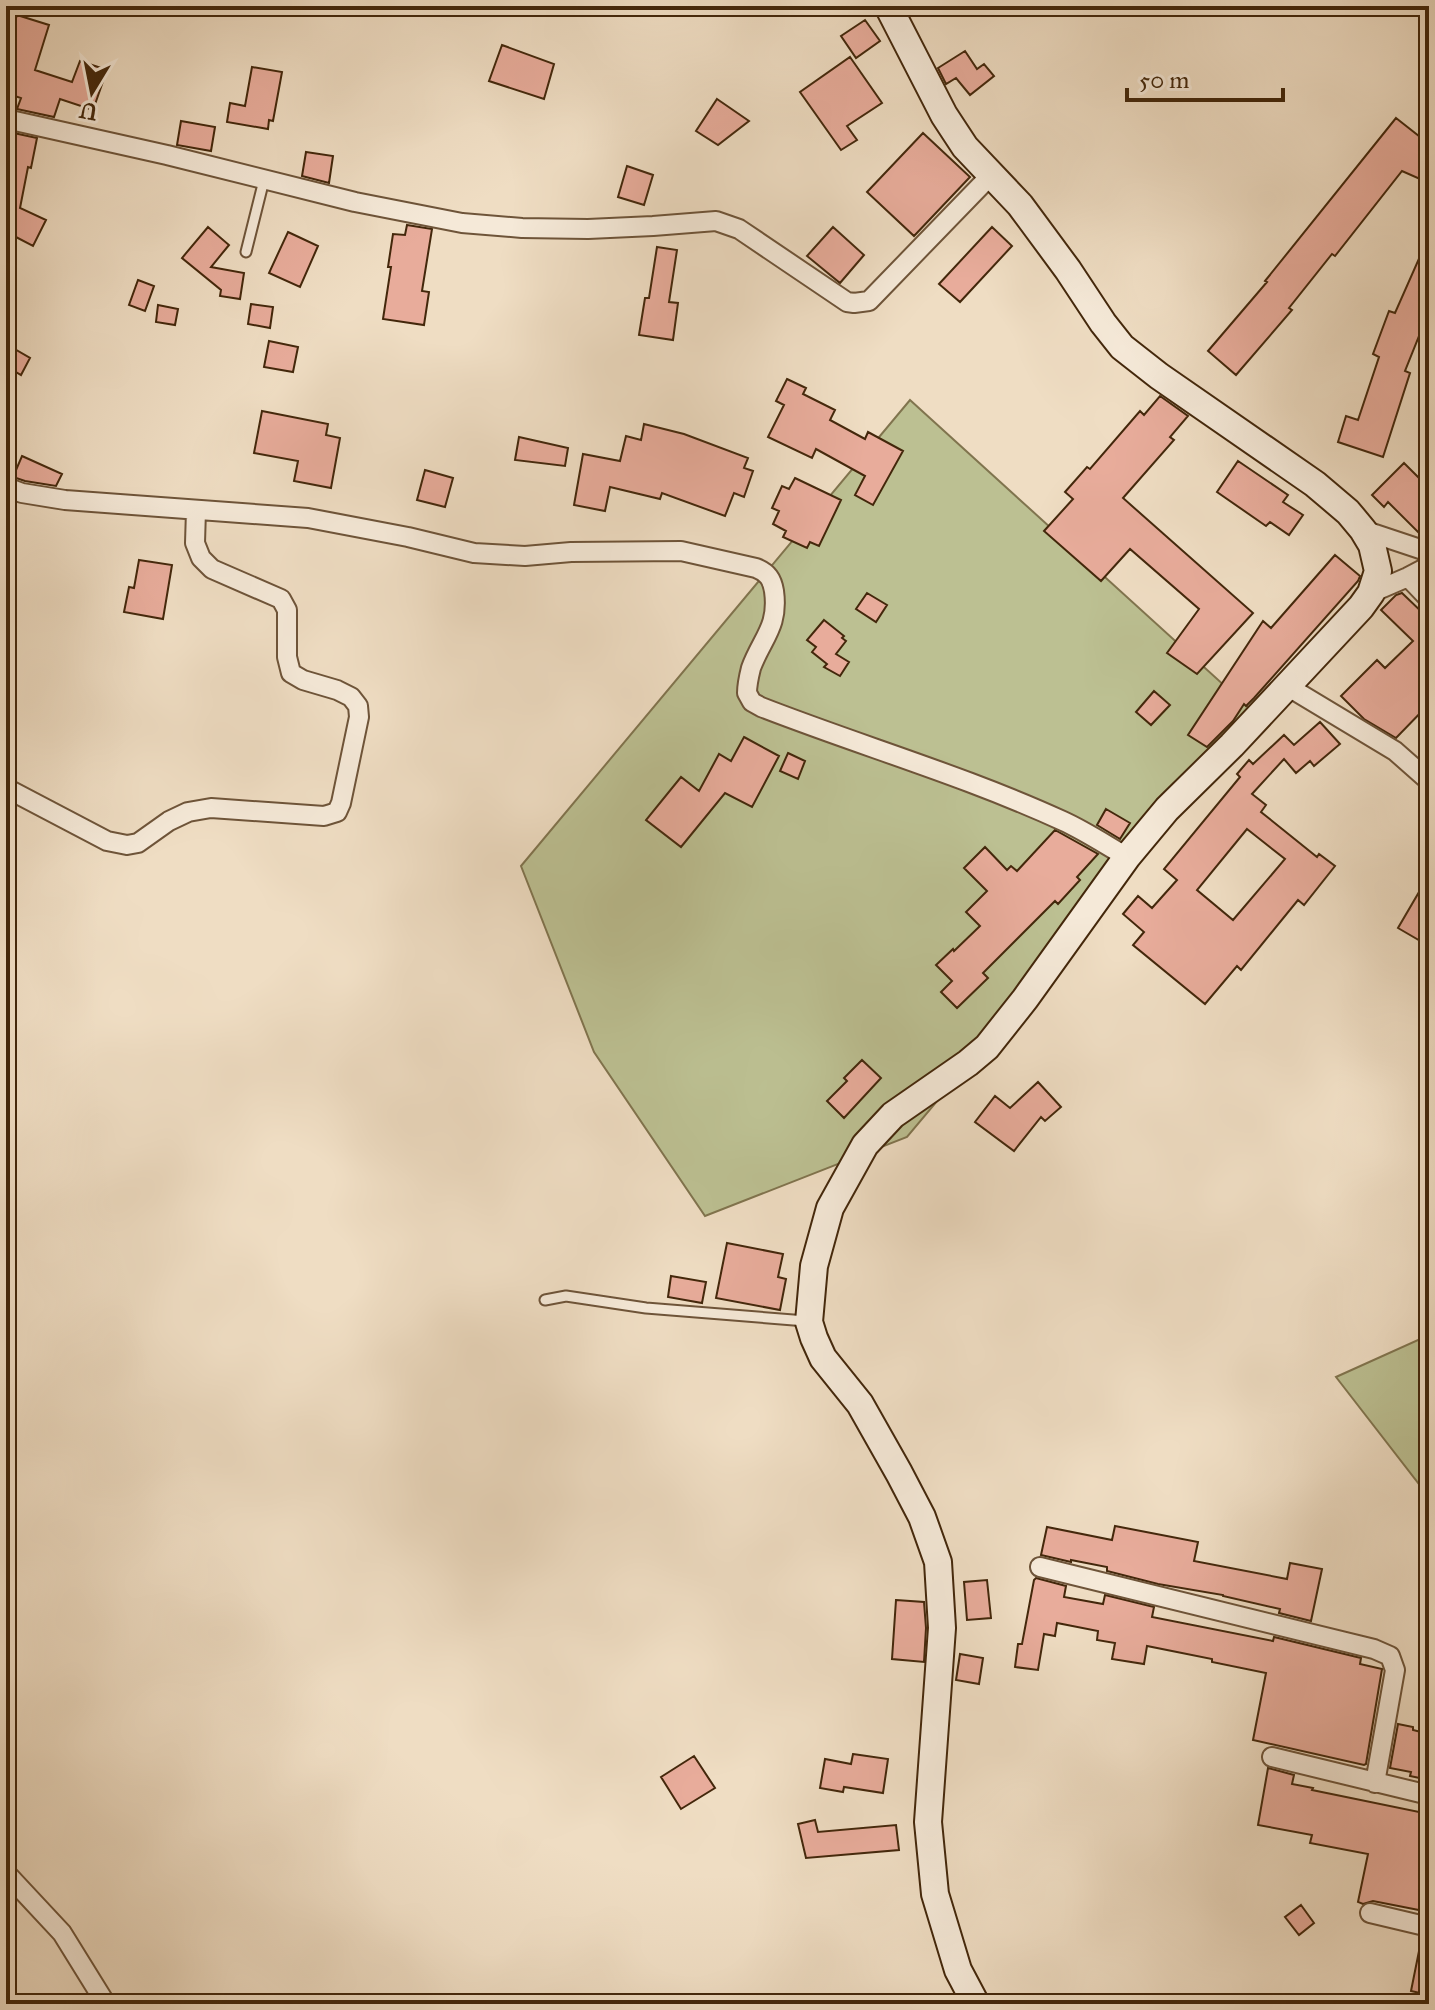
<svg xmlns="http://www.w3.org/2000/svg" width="1435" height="2010" font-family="'IM FELL Great Primer',serif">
<rect width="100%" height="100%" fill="#efddc3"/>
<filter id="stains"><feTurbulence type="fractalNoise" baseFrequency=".0025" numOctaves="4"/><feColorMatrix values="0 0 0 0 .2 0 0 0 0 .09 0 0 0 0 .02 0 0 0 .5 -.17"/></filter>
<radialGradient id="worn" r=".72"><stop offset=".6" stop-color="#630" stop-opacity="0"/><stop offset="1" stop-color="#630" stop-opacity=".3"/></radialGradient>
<path fill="#bcc092" stroke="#80744e" stroke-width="2" d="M910 400 1259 717 907 1137 705 1216 594 1052 521 866Z
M1429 1335V1497L1336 1377Z"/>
<path fill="#e8ac9b" stroke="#43270b" stroke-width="2" fill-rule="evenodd" d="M17 15 49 25 35 70 72 82 80 61 107 70 93 110 60 99 54 117 17 109 21 98 6 93V50Z
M865 20 880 41 856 58 841 36Z
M502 45 554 64 544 99 489 81Z
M965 51 977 69 984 64 994 76 970 95 956 78 946 84 938 68Z
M850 57 882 103 847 126 857 140 841 150 800 92Z
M252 67 282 72 273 121 269 120 268 129 227 122 230 103 245 106Z
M717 99 749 121 718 145 696 131Z
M1396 118 1429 144V183L1402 171 1335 256 1332 254 1289 308 1292 310 1236 375 1208 351 1267 282 1265 281Z
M181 121 215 127 211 151 177 145Z
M9 132 37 138 31 168 28 167 20 208 46 220 33 246 14 236V238H6V141Z
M923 133 970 177 914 236 867 192Z
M306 152 333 156 329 183 302 176Z
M627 166 653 175 644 205 618 197Z
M407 225 432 229 422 291 429 292 424 325 383 319 391 267H388L393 234 405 235Z
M208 227 229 245 211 267 244 273 240 299 220 296 221 290 182 258Z
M833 227 864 255 840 283 807 256Z
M992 227 1012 246 960 302 939 284Z
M288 232 318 246 300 287 269 273Z
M1429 236V311L1405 371 1410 373 1383 457 1338 442 1346 416 1358 420 1379 357 1373 354 1389 311 1395 313Z
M657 247 677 250 669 302 678 303 673 340 639 335 645 298H649Z
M138 280 154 286 145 311 129 305Z
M251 304 273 307 270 328 248 324Z
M158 305 178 309 175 325 156 322Z
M269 341 298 347 293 372 264 367Z
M6 344 30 358 21 375 6 366Z
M787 379 806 388 803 394 835 410 830 420 865 439 868 432 903 451 873 505 855 495 865 476 816 449 812 458 768 437 784 405 776 401Z
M1160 396 1188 416 1170 437 1174 440 1123 498 1253 613 1197 674 1167 653 1199 609 1130 549 1101 581 1044 531 1073 499 1065 492 1087 467 1090 469 1140 411 1144 415Z
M262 411 328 424 326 435 340 438 331 488 294 481 298 461 254 453Z
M644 424 684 434 748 458 744 468 753 471 744 497 734 493 725 516 662 493 660 499 610 487 605 511 574 505 583 454 620 461 626 436 641 440Z
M519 437 568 448 565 466 515 460Z
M22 456 62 474 56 486 25 481 13 477Z
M1238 461 1288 495 1283 502 1303 515 1289 535 1270 522 1266 526 1217 492Z
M1404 463 1429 488V539L1423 537 1388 502 1384 507 1372 495Z
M425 470 453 478 445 507 417 500Z
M795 478 841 500 819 546 810 542 807 548 783 537 786 531 773 524 779 511 772 508 782 486 789 489Z
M1335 555 1360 576 1358 581 1254 698 1246 706 1244 704 1233 721 1207 747 1188 735 1263 621 1271 628Z
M139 560 172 565 163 619 124 612 129 587 134 588Z
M867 593 887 605 876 622 856 609Z
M1402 593 1426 616 1421 622 1426 627 1429 625V704L1396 738 1364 719 1341 696 1377 660 1385 668 1413 641 1381 610 1396 595Z
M824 620 844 636 842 638 846 641 836 654 849 662 840 676 824 667 827 664 812 652 816 647 807 640Z
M1154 691 1170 705 1151 725 1136 712Z
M1320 722 1340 744 1314 766 1310 761 1296 773 1284 759 1252 794 1266 805 1261 812 1317 857 1319 854 1335 866 1304 905 1298 900 1241 970 1237 966 1205 1004 1133 945 1144 932 1123 914 1138 896 1152 908 1177 880 1164 869 1240 777 1237 774 1249 760 1253 764 1284 735 1294 745ZM1247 829 1285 859 1233 920 1197 890Z
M744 737 779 756 752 807 725 793 681 847 646 820 681 777 699 791 719 754 731 761Z
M788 753 805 761 798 779 780 771Z
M1106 809 1130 823 1120 839 1097 825Z
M1055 830 1098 854 1077 877 1080 880 1058 904 1055 901 983 973 988 978 957 1008 941 992 952 981 936 965 953 949 954 951 980 926 966 912 987 891 964 868 985 847 1007 870 1011 866 1017 871Z
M1429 875V946L1398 928Z
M862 1060 881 1078 844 1118 827 1101 847 1081 844 1078Z
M1038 1082 1061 1107 1045 1121 1041 1117 1014 1151 975 1122 995 1096 1010 1108Z
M727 1243 783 1254 778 1277 786 1279 780 1310 716 1298Z
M671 1276 706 1282 702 1303 668 1297Z
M1115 1526 1198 1542 1194 1561 1287 1579 1290 1563 1322 1569 1311 1621 1279 1613 1280 1609 1223 1596V1595L1158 1584 1107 1571V1567L1071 1560V1562L1041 1555 1047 1527 1112 1540Z
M1036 1578 1066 1586 1064 1597 1103 1604 1105 1595 1154 1607 1152 1617 1273 1641 1274 1637 1361 1658 1360 1664 1382 1669 1366 1764 1364 1765 1253 1740 1266 1673 1212 1662V1659L1147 1646 1144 1664 1112 1659 1115 1643 1097 1640 1098 1631 1057 1623 1055 1636 1044 1634 1038 1670 1015 1667 1018 1644H1022L1034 1580Z
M987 1580 991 1618 967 1620 964 1582Z
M896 1600 924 1602 926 1628 924 1662 892 1659Z
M960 1654 983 1658 979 1684 956 1680Z
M1398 1724 1413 1727V1730L1429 1734V1780L1410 1776 1411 1772 1390 1768Z
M853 1754 888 1759 883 1793 844 1787 843 1792 820 1788 825 1759 851 1764Z
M694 1756 715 1788 681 1809 661 1777Z
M1268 1768 1294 1775 1292 1784 1313 1788 1312 1790 1429 1814V1912L1373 1901 1363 1904 1358 1902 1368 1854 1310 1843 1312 1835 1258 1825Z
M815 1820 818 1832 896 1825 899 1850 806 1858 798 1824Z
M1301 1905 1314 1923 1299 1935 1285 1917Z
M1421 1941 1429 1942V1995L1411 1991Z"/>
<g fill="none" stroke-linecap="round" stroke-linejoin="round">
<g stroke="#6e5439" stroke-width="13">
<path id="service" d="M246 252 264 180
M545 1300 566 1296 646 1308 806 1321"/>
</g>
<g stroke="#6e5439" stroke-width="22">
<path id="minor" d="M6 119 167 155 355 202 462 223 522 228 588 229 653 226 716 221 739 229 847 302 854 303 869 301 991 175
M6 487 22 493 65 500 308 518 408 537 474 553 525 556 571 552 681 551 756 568C768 573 772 579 774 591 779 627 762 638 751 668 749 676 747 685 747 693L752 702 761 707C861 746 965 776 1063 821 1085 831 1106 845 1127 857
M1363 530 1429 552
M1408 577 1429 599
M1371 593 1408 577 1429 566
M1287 686 1395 751 1429 781
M6 788 107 841 127 845 138 843 169 821 188 812 211 808 324 816 337 812 341 803 359 717 358 706 351 697 337 690 303 680 291 673 287 657V610L281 599 212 569 201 558 195 543 196 510
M1040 1567 1374 1649 1390 1656 1395 1670 1375 1783
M1272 1757 1429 1795
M6 1873 62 1933 106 2004
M1370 1913 1429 1927"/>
</g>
<g stroke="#43270b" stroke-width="30">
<path id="secondary" d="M888 6 944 115 965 147 1020 205 1068 270 1103 323 1122 347 1159 376 1315 484 1348 512 1363 530 1372 545 1378 571 1371 593 1361 607 1232 745 1167 809 1127 857 1025 999 987 1047 968 1063 893 1115 865 1145 830 1208 814 1266 809 1322 814 1338 823 1358 860 1404 899 1473 922 1517 938 1562 942 1628 928 1822 935 1894 958 1970 976 2004"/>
</g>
<use href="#service" stroke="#f5e9d8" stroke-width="9"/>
<use href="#minor" stroke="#f5e9d8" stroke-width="18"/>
<use href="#secondary" stroke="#f5e9d8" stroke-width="26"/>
</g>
<rect width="1435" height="2010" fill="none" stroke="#efddc3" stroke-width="32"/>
<rect x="8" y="8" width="1419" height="1994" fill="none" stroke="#43270b" stroke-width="4"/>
<rect x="16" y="16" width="1403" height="1978" fill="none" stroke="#43270b" stroke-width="2"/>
<g transform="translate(92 92) rotate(190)" stroke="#f5e9d8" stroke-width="6" paint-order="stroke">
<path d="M0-6L14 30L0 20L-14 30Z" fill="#43270b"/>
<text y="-12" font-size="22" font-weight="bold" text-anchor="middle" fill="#43270b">U</text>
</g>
<path d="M1127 88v12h156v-12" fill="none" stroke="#43270b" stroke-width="4"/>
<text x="1139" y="88" font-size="24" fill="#43270b" stroke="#f5e9d8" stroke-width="6" paint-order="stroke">50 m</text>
<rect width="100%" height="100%" filter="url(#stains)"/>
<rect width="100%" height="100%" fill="url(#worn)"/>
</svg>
